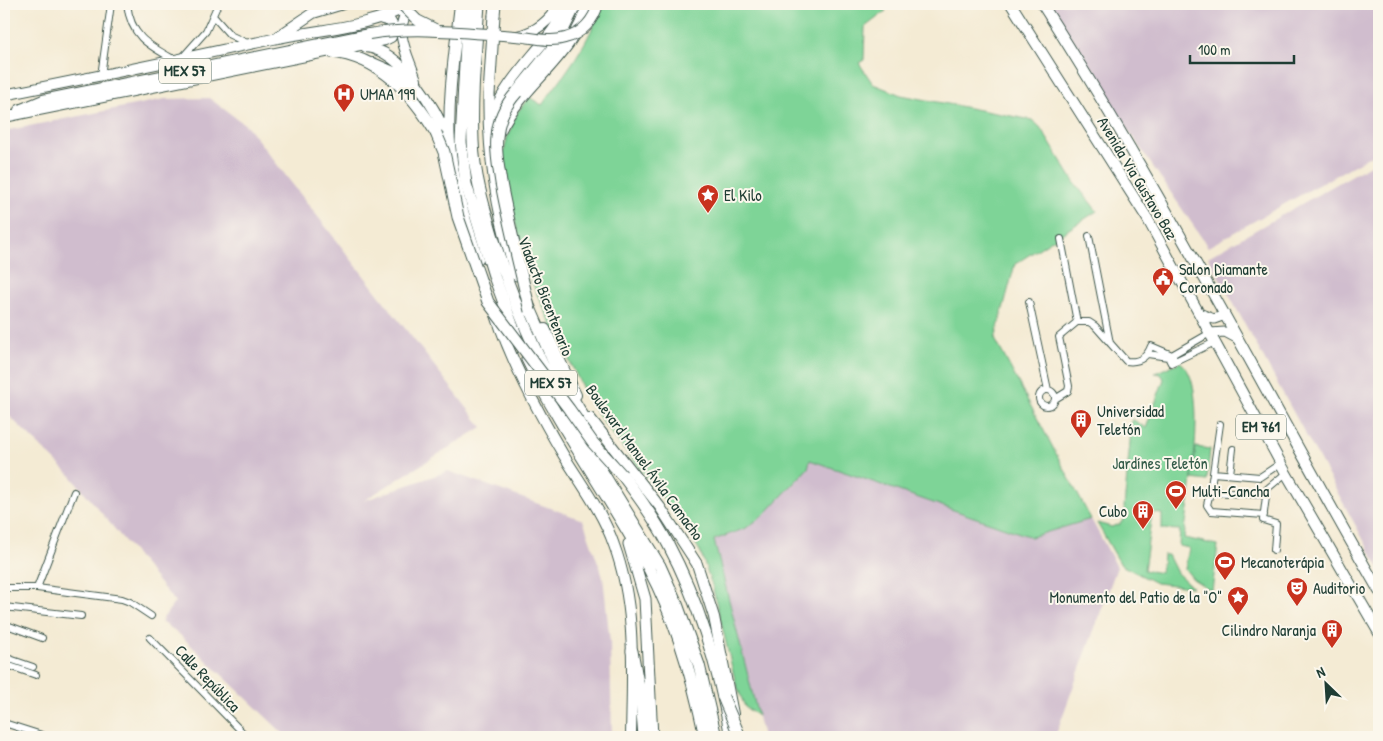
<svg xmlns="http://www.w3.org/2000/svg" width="1383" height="741" font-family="'Patrick Hand',sans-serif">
<rect width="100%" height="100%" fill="#fbf7ec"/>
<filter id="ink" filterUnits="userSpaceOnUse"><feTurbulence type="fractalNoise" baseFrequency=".02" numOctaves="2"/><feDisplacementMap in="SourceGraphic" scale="10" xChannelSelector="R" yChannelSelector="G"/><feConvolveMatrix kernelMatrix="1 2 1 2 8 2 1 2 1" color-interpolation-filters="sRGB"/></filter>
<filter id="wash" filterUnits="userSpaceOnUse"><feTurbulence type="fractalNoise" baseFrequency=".0096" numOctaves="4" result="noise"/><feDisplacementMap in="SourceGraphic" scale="20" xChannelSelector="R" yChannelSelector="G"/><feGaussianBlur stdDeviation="1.12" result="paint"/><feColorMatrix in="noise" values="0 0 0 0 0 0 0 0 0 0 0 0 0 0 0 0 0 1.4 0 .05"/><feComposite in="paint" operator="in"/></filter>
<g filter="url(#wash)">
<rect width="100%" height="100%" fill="#f4ebd4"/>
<path fill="#d0bdce" d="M1042 4H1379V151L1208 247Z
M209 98 247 126 482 427 363 501 448 471 583 520 603 577 610 642 612 737H287L179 634 161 621 175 602 71 476 4 411V131L165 99Z
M1379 160V568L1208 257Z
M810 460 1031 537 1091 519 1117 567 1055 737H763L714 540 746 528Z"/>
<path fill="#7ed497" stroke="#4e8866" d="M601 4H880L886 11 865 27 864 60 859 63 873 84 901 95 1032 120 1040 127 1074 182 1097 211 1015 264 995 339 1091 519 1031 537 810 460 808 468 764 515 746 528 714 540 758 716 745 707 736 684 712 585 700 551 684 525 602 421 586 395 536 292 523 257 502 160 507 138 517 113 529 97 542 105C565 73 591 42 601 4Z
M1180 362C1211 382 1188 503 1184 538L1218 545 1212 591 1193 579 1185 569 1189 548 1179 546 1180 530 1162 529V514L1152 513 1144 570 1161 573 1163 555H1168L1177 573 1192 587 1156 583 1121 565 1097 523 1112 527 1120 524 1127 514 1124 508 1132 419 1146 428 1164 379 1161 374 1155 373Z
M1196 447 1210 449 1207 481 1192 479Z"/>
</g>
<g filter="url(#ink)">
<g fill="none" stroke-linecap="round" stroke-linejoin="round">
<g stroke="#3f574c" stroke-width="8">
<path id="street" d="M127 4C131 37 148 45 175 60
M214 17 230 35 247 43
M182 58 206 31 218 4
M101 76 111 4
M1089 236 1110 343
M1061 239 1077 322
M1029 302 1048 390
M1148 354 1168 357 1171 363 1215 342
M1170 356 1210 333
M1039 398a8 8 0 1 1 16 0a8 8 0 1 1-16 0Z
M1055 399 1068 391 1069 386 1059 337 1077 322H1089L1095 326 1126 361C1139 363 1147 357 1151 346L1172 355 1175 361
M1220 424 1213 473 1260 477 1281 463
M1230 474 1233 449
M1210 492 1213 473
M1264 515 1211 511 1207 505 1210 492 1266 495
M1274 550 1276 524 1263 520 1267 489 1286 473
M4 588H37L122 599 130 602 151 616
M37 588 74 492
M4 607 81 616
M4 624 42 638
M150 638 247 737
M4 657 33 667
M4 664 36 675
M4 723 48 737
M61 737H70"/>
</g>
<g stroke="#3f574c" stroke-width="11">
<path id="secondary" d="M1199 313 1214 319 1225 315
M1210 333 1225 332 1238 339"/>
</g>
<g stroke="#3f574c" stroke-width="12">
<path id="primary" d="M460 4C455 50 447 98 450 144 453 184 466 221 478 259
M1011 4 1147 218 1286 473 1379 633
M1042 4C1164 194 1266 395 1379 591
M412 5C390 29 408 54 416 80
M279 36 313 13 343 4
M517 36C536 32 550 21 559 4
M366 47C403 51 436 109 449 141
M373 63 396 73 411 90
M4 95C94 77 183 59 273 39 320 29 369 28 412 4
M19 110 43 100 369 34
M4 117 385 40 391 37 394 28 390 21 382 19
M492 117C510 70 550 45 568 4
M500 131C523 84 575 56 587 4
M496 315C512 364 538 412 564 456 582 485 603 513 614 545 637 607 632 673 631 737
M545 329 576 395
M590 418 660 507 697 564 714 617 733 714"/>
</g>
<g stroke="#3f574c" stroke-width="13">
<path id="highway" d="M468 4 461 142 466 184 495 279 516 335
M479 4C476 49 471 95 473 141 474 173 483 204 492 234 507 283 525 330 548 376
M494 15 495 4
M331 52C380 57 412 93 436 133
M517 92 556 44 576 4
M489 95C488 157 497 215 517 275
M527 301 561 379 595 436
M527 359C562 432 611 498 649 569 677 622 693 679 705 737
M566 413 660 566 677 604 699 665 716 737
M617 468C635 492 654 517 668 544 700 604 719 670 731 737
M629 544 645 599 652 737
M632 651 641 699 644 737"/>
</g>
<use href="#street" stroke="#fff" stroke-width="6"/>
<use href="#secondary" stroke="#fff" stroke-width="9"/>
<use href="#primary" stroke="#fff" stroke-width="10"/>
<use href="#highway" stroke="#fff" stroke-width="11"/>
<g stroke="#3f574c" stroke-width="12" stroke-linecap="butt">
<path id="primary-bridge" d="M401 4 417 20 435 29
M369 34C417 26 467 33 515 36 531 37 549 43 565 38 582 34 594 20 598 4"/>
</g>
<g stroke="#3f574c" stroke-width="13" stroke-linecap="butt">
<path id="highway-bridge" d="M517 92C506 104 498 120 497 137 495 152 499 168 501 183 509 226 520 268 530 311
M489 95 494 15
M436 133 444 152 458 217 488 302 569 409 593 443 622 475
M723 697 740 737"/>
</g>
<use href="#primary-bridge" stroke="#fff" stroke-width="10"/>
<use href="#highway-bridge" stroke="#fff" stroke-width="11"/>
</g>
</g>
<defs>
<g id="hospital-pin" transform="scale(1.125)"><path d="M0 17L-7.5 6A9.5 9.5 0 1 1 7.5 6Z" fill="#c8321e" stroke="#fbf7ec"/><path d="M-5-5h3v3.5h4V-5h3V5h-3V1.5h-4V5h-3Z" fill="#fff"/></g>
<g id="sight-pin" transform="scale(1.125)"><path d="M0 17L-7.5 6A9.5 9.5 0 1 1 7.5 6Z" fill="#c8321e" stroke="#fbf7ec"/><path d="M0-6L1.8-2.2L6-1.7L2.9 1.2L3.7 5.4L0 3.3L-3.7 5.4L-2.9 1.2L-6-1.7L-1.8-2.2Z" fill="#fff"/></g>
<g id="civic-pin" transform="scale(1.125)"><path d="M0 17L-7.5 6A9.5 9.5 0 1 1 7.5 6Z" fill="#c8321e" stroke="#fbf7ec"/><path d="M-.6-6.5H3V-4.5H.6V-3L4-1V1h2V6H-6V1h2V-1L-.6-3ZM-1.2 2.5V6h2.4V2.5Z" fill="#fff"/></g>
<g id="building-pin" transform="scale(1.125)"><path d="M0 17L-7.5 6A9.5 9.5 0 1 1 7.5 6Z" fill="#c8321e" stroke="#fbf7ec"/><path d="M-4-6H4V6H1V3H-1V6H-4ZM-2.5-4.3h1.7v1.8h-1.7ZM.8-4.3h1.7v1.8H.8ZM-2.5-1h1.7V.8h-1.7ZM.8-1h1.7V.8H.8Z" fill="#fff"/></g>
<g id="stadium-pin" transform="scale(1.125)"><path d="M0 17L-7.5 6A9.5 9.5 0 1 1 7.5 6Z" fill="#c8321e" stroke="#fbf7ec"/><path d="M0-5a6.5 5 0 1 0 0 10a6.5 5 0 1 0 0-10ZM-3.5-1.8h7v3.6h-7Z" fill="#fff"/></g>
<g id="theatre-pin" transform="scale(1.125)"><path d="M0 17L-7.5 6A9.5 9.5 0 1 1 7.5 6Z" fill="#c8321e" stroke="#fbf7ec"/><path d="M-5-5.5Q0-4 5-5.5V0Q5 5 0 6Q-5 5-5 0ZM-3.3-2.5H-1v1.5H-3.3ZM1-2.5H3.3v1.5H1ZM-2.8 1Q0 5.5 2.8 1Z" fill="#fff"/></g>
</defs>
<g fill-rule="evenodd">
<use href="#hospital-pin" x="344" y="94"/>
<use href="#sight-pin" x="708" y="195"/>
<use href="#civic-pin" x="1163" y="278"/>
<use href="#building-pin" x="1081" y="420"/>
<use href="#stadium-pin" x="1176" y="491"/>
<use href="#building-pin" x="1143" y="511"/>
<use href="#stadium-pin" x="1225" y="562"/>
<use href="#theatre-pin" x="1297" y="588"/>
<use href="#sight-pin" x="1238" y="597"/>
<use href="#building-pin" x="1332" y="630"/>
</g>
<g text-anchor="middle" stroke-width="4" stroke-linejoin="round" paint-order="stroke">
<g fill="#fbf7ec" stroke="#61756b" stroke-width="1">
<rect x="159" y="58.5" width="52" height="25" rx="4"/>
<rect x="525" y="370.5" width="52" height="25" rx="4"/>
<rect x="1236" y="414.5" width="50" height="25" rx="4"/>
</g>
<g font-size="15" font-weight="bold" fill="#1f3d34">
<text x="185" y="76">MEX 57</text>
<text x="551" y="388">MEX 57</text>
<text x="1261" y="432">EM 761</text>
</g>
<g font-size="16" fill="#1f3d34" stroke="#fbf7ec" text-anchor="start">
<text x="360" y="100">UMAA 199</text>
<text x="724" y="201">El Kilo</text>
<text x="1179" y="275">Salon Diamante<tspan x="1179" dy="18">Coronado</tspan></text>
<text x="1097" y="417">Universidad<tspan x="1097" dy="18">Teletón</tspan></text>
<text x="1192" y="497">Multi-Cancha</text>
<text x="1127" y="517" text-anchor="end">Cubo</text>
<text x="1241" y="568">Mecanoterápia</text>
<text x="1313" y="594">Auditorio</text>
<text x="1222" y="603" text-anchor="end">Monumento del Patio de la "O"</text>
<text x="1316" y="636" text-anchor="end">Cilindro Naranja</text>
</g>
<g font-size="16" fill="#1f3d34" stroke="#fbf7ec">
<text transform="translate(1138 178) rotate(59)" y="6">Avenida Via Gustavo Baz</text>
<text transform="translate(546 296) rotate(69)" y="6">Viaducto Bicentenario</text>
<text transform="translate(645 462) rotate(54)" y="6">Boulevard Manuel Ávila Camacho</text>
<text transform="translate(208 678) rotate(46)" y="6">Calle República</text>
</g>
<g font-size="16" fill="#325b48" stroke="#fbf7ec">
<text x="1160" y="469">Jardínes Teletón</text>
</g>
</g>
<rect width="1383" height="741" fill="none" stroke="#fbf7ec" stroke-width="20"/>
<g transform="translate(1326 684) rotate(335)" stroke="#fbf7ec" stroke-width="4" paint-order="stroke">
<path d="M0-4L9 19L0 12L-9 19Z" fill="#1f3d34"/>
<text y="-8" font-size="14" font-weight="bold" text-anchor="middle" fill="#1f3d34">N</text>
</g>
<path d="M1190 55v8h104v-8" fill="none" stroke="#1f3d34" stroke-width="2.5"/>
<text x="1198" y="55" font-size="15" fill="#1f3d34" stroke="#fbf7ec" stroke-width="4" paint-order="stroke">100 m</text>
</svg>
